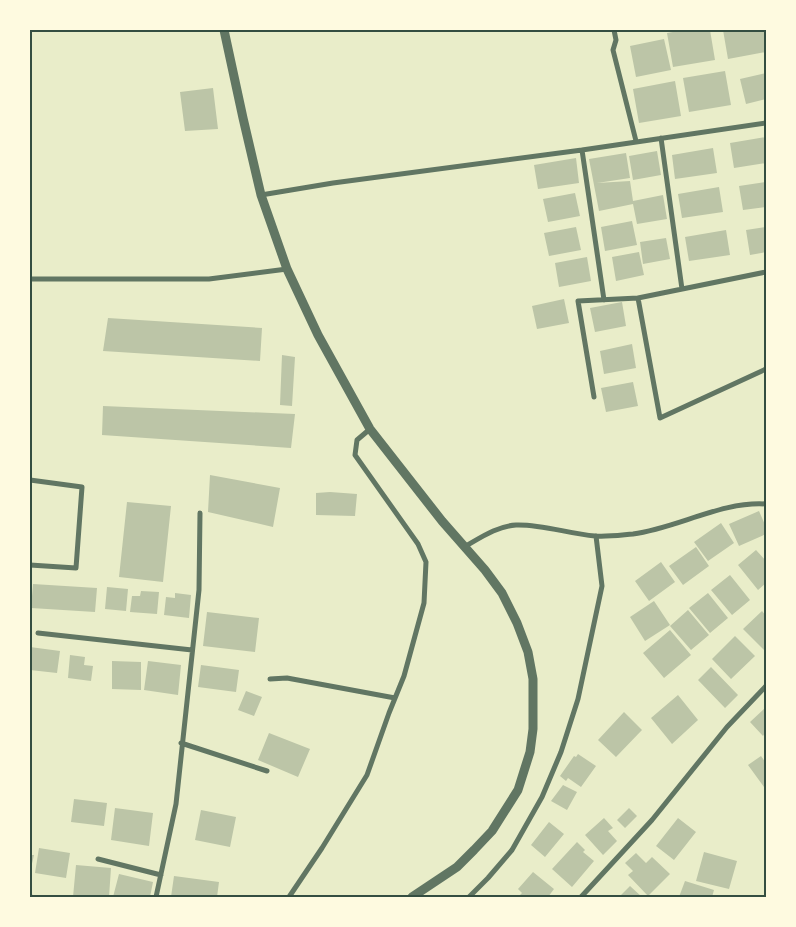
<svg xmlns="http://www.w3.org/2000/svg" width="796" height="927" font-family="Cabin,sans-serif">
<rect width="100%" height="100%" fill="#e9edc9"/>
<path fill="#bcc5a7" d="M684 30H710L715 60 673 67 667 33Z
M723 30H766V52L728 59Z
M664 39 671 70 636 77 630 46Z
M725 71 731 105 689 112 683 78Z
M766 73V99L746 104 740 79Z
M675 81 681 116 639 123 633 89Z
M213 88 218 129 185 131 180 92Z
M766 137V163L734 168 730 143Z
M713 148 717 173 675 179 672 155Z
M657 151 661 175 633 180 629 156Z
M626 153 630 178 597 183 630 181 633 201 663 195 667 219 637 224 633 204 599 211 589 159Z
M576 158 579 183 538 189 534 165Z
M766 182V207L743 210 739 186Z
M719 187 723 212 682 218 678 194Z
M575 193 580 216 548 222 543 199Z
M632 221 637 245 605 251 601 227Z
M576 227 581 250 549 256 544 233Z
M766 227V252L750 255 746 230Z
M726 230 730 255 689 261 685 237Z
M666 238 670 259 643 264 640 242Z
M639 252 644 275 616 281 612 257Z
M587 257 591 281 559 287 555 263Z
M564 299 569 323 537 329 532 306Z
M622 302 626 326 595 332 590 308Z
M108 318 262 328 260 361 103 351Z
M632 344 636 368 604 374 600 351Z
M282 355 295 357 292 406 280 405Z
M633 382 638 406 606 412 601 388Z
M103 406 295 414 291 448 102 435Z
M210 475 280 488 273 527 208 512Z
M330 492 357 494 355 516 316 515V493Z
M127 502 171 506 163 582 119 577Z
M759 511 766 527V534L739 546 729 524Z
M721 523 734 543 708 561 694 542Z
M696 547 709 566 683 585 669 566Z
M756 550 766 561V583L758 590 738 565Z
M661 562 675 582 649 601 635 581Z
M730 575 750 600 732 615 711 590Z
M33 584 97 588 95 612 31 608Z
M107 587 128 589 126 611 105 609Z
M141 591 159 592 157 614 130 612 132 596H140Z
M175 593 191 595 189 618 164 615 166 597 175 598Z
M708 593 728 618 710 633 689 608Z
M654 601 670 625 645 641 630 617Z
M688 610 709 635 691 650 670 626Z
M762 611 766 616V652L743 629Z
M207 612 259 618 255 652 203 646Z
M670 630 691 655 664 678 643 653Z
M735 636 755 656 731 679 712 659Z
M30 647 60 651 57 673 30 670Z
M70 655 85 657 84 665 93 666 91 681 68 678Z
M112 661 141 662V690L112 689Z
M148 661 181 665 178 695 144 690Z
M201 665 239 670 236 692 198 687Z
M711 667 738 695 725 708 698 680Z
M246 691 262 697 254 716 238 710Z
M678 695 698 720 672 744 651 718Z
M766 707V732L763 736 750 722Z
M624 712 642 730 616 757 598 740Z
M269 733 310 749 298 777 258 760Z
M578 754 596 766 581 787 568 778 566 781 560 776 574 756 576 757Z
M761 756 766 763V786L764 787 748 765Z
M563 785 577 792 567 810 551 801Z
M74 799 107 803 104 826 71 822Z
M115 808 153 813 149 846 111 840Z
M629 808 637 816 625 828 617 820Z
M201 810 236 817 230 847 195 840Z
M604 818 613 828 608 831 617 841 603 855 585 835Z
M678 818 696 832 674 860 656 846Z
M549 822 564 834 545 857 531 845Z
M577 842 585 850 583 852 594 861 572 887 552 869Z
M39 848 70 853 66 878 35 873Z
M704 852 737 861 729 889 696 881Z
M636 853 646 863 652 857 670 874 648 896 628 875 633 871 625 863Z
M30 855H34L31 868H30Z
M76 865 111 868 109 897H73Z
M533 872 554 889 548 897 519 896 522 893 518 889Z
M119 874 153 882 150 897H113Z
M174 876 219 882 217 897H171Z
M685 881 714 890 712 897H679Z
M630 886 642 897H619Z"/>
<g fill="none" stroke-linecap="round" stroke-linejoin="round">
<path stroke="#617663" stroke-width="5" d="M614 30 616 40 613 50 636 141
M661 138 682 289
M582 150 604 300
M261 195 333 183 582 150 766 123
M30 279H209L287 269
M638 298 766 272
M594 397 578 301 638 298 660 418 766 369
M30 480 82 487 76 568 30 565
M464 547C480 538 497 526 516 525 542 524 569 534 595 536 607 537 621 535 633 534 677 528 722 501 766 504
M38 633 192 650
M270 679 287 678 395 698
M181 743 267 771
M98 859 161 875
M30 896 31 897
M156 897 176 804 199 590 200 513
M289 897 322 848 367 775 389 713 404 676 424 603 426 562 418 544 355 455 357 440 370 429
M469 897 488 878 512 850 542 797 561 752 578 699 602 586 596 536
M581 897 652 820 727 727 766 686"/>
<path stroke="#617663" stroke-width="9" d="M224 30 243 118 261 195 287 269 318 335 370 429 442 521 485 570 502 593 517 623 528 652 533 679V729L530 752 518 790 492 831 474 850 457 867 412 897"/>
</g>
<rect width="796" height="927" fill="none" stroke="#fefae0" stroke-width="62"/>
<rect x="31" y="31" width="734" height="865" fill="none" stroke="#344e41" stroke-width="2"/>
</svg>
